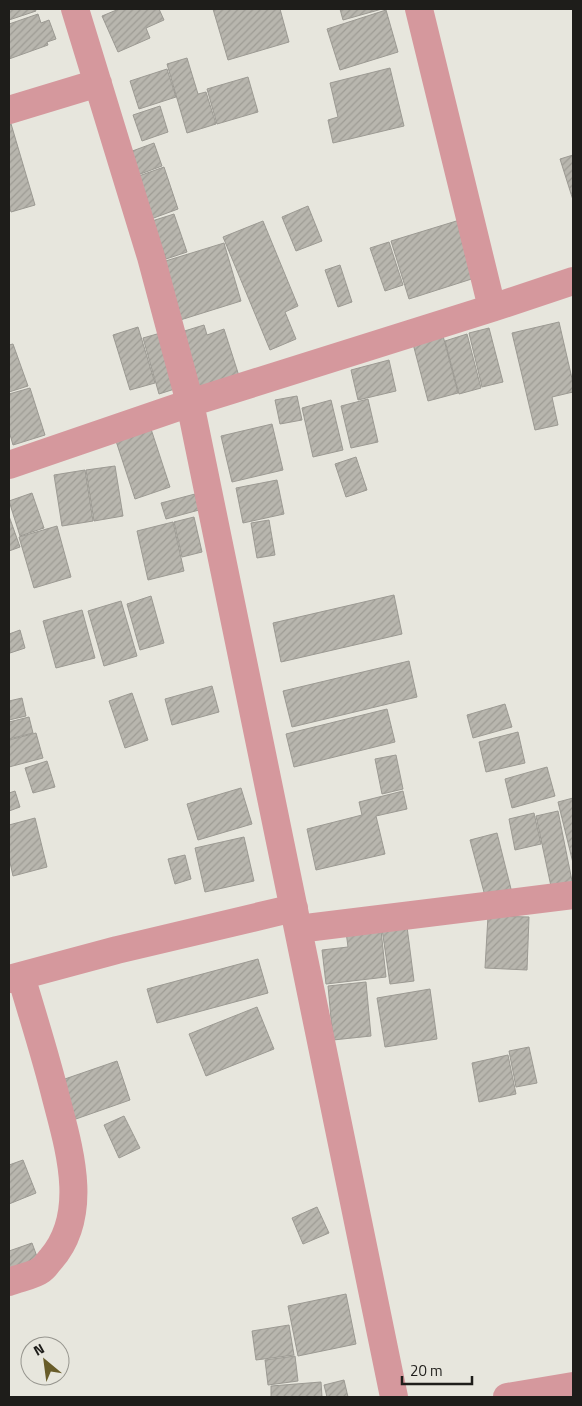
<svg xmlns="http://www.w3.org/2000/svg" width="582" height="1406" font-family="'Titillium Web',sans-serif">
<defs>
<pattern id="building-hatch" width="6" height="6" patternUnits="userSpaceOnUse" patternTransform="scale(1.25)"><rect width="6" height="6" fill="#b8b6ae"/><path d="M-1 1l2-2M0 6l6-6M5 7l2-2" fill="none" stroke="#9e9c95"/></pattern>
</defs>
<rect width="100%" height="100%" fill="#e7e6dd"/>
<path fill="url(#building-hatch)" stroke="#9c9a93" d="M9 9H35L36 11 9 20Z
M119 9H159L164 20 146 28 150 38 118 52 102 16Z
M213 9H280L289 42 228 60Z
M340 9H382L343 20Z
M386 10 398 52 340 70 327 29Z
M38 14 41 23 49 20 56 39 47 42 48 45 9 59V24Z
M187 58 198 94 206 92 216 124 187 133 167 64Z
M390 68 404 126 333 143 328 120 338 117 330 83Z
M167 69 176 97 139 109 130 81Z
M248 77 258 112 217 124 207 89Z
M160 106 168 132 142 141 133 115Z
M9 117 35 205 11 212 9 205Z
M154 143 162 166 135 176 127 153Z
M573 155V200L560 159Z
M164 167 178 209 151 219 136 177Z
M308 206 322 241 296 251 282 217Z
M174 214 187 252 166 259 152 221Z
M463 219 481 276 409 299 391 241Z
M263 221 298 306 285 312 296 339 270 350 223 237Z
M389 242 403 285 385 291 370 248Z
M224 243 241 301 177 321 159 263Z
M340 265 352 302 338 307 325 270Z
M559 322 573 383V392L552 397 558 425 535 430 512 333Z
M204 325 207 335 224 329 239 376 196 389 178 333Z
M138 327 155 383 130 390 113 335Z
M489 328 503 382 482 387 469 333Z
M164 332 181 387 159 394 143 338Z
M442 332 458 393 428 401 412 340Z
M467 334 481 388 459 394 445 341Z
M13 344 28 386 9 392V345Z
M389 360 396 391 358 400 351 370Z
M30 388 45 435 13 445 9 431V394Z
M297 396 302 420 280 424 275 400Z
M368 399 378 442 351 448 341 406Z
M331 400 343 450 313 457 302 408Z
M272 424 283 470 232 482 221 436Z
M151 429 170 487 135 499 116 441Z
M356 457 367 490 346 497 335 464Z
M115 466 123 516 94 521 86 470Z
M85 470 93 521 62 526 54 475Z
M277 480 284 514 243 523 236 488Z
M32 493 44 528 20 536 9 501Z
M195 494 199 510 166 519 161 503Z
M9 516 20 547 9 551Z
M194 517 202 552 182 557 174 522Z
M269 520 275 555 257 558 251 523Z
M173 522 184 571 148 580 137 531Z
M57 526 71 577 34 588 19 537Z
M394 595 402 634 281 662 273 623Z
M151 596 164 643 140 650 127 604Z
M121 601 137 656 104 666 88 611Z
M82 610 95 658 56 668 43 621Z
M20 630 25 648 10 653 9 634Z
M409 661 417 697 292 727 283 691Z
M212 686 219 712 172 725 165 699Z
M132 693 148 740 125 748 109 701Z
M22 698 26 716 9 720V701Z
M505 704 512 727 473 738 467 715Z
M387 709 395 742 294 767 286 734Z
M29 717 33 733 9 739V722Z
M518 732 525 763 486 772 479 742Z
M36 733 43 758 9 767V740Z
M396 755 403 789 382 794 375 759Z
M47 761 55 787 33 793 25 768Z
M547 767 555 796 512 808 505 779Z
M241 788 252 824 198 840 187 804Z
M15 791 20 807 9 811V793Z
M403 791 407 809 376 816 385 854 316 870 307 829 362 815 359 802Z
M573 798V863L558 802Z
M558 811 573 886 552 891 536 816Z
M534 813 541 844 515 850 509 819Z
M35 818 47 867 13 876 9 858V825Z
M497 833 511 889 485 896 470 840Z
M244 837 254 881 205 892 195 848Z
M185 855 191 879 175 884 168 859Z
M488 916 529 917 527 970 485 968Z
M406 919 414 981 390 984 381 922Z
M380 921 386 977 326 984 322 950 348 947 345 924Z
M258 959 268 993 157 1023 147 989Z
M366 982 371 1036 333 1040 328 986Z
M430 989 437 1039 385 1047 377 998Z
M257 1007 274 1049 206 1076 189 1034Z
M529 1047 537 1083 516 1087 509 1051Z
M508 1055 516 1094 479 1102 472 1063Z
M117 1061 130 1100 73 1120 59 1081Z
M124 1116 140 1148 119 1158 104 1125Z
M23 1160 36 1193 9 1204V1165Z
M317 1207 329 1233 303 1244 292 1218Z
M32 1243 39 1262 9 1273V1251Z
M346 1294 356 1344 298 1356 288 1306Z
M289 1325 294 1355 256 1360 252 1331Z
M295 1356 298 1381 268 1385 265 1360Z
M344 1380 348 1397H327L324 1385Z
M321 1382 322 1397H271V1386Z"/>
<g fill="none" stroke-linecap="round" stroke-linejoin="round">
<path stroke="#d5989d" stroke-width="28" d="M75 9 151 257 190 403 394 1397
M419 9 492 308
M9 110 98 83
M9 465 190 403 492 308 573 281
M298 929 573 895
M9 979 117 950 294 908
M9 1282C18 1278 33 1276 41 1270 45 1268 48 1262 51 1259 90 1214 69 1148 56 1098 46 1057 33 1017 21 976
M507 1397 573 1386"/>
</g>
<rect width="582" height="1406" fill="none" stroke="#1e1d1a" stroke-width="20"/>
<g transform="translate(45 1361) rotate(331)"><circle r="24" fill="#e7e6dd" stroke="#97968f"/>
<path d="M0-4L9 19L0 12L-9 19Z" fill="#685c29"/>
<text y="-8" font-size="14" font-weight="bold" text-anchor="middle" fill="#1e1d1a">N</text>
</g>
<path d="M402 1376v8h70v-8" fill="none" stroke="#1e1d1a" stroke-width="2.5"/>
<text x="410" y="1376" font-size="15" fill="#1e1d1a" stroke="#e7e6dd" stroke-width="4" paint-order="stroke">20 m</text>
</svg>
